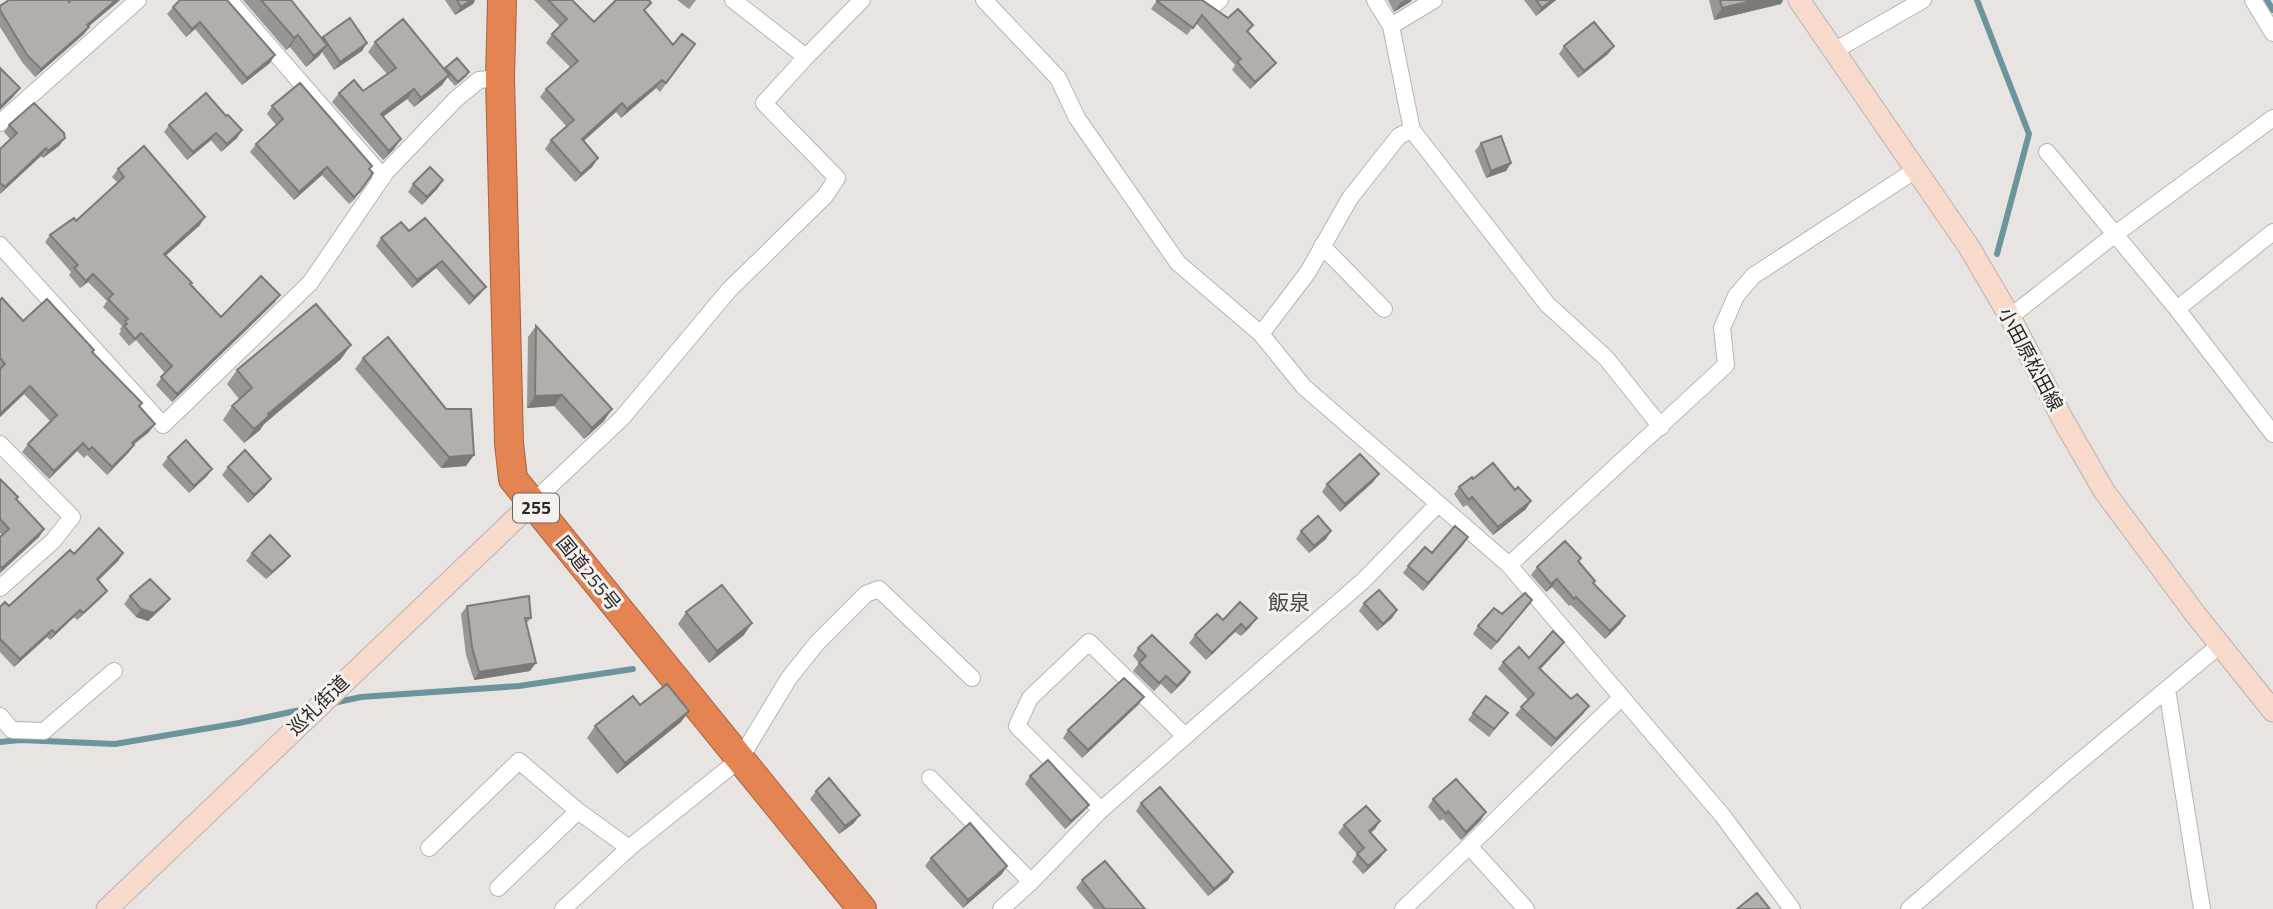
<svg xmlns="http://www.w3.org/2000/svg" width="2273" height="909" font-family="'Titillium Web','Noto Sans JP',sans-serif">
<rect width="100%" height="100%" fill="#e7e4e2"/>
<g fill="none" stroke-linecap="round" stroke-linejoin="round">
<path stroke="#6c949c" stroke-width="6" d="M1977 0 2029 134 1997 254
M2267 0 2273 10
M333 703 361 697 519 686 633 669
M0 742 20 740 115 744 239 723 305 709"/>
<g stroke="#b8b4b2" stroke-width="18">
<path id="street" d="M229 0 383 177
M733 0 806 57 862 0
M984 0 1058 78 1077 118 1178 263 1261 334 1304 387 1509 565 1722 815 1792 909
M1205 0 1213 6 1220 0
M1375 0 1391 26 1412 130 1547 304 1606 358 1661 427
M2253 0 2273 33
M1391 26 1434 0
M1834 51 1923 0
M0 123 138 0
M2047 152 2177 309 2273 434
M0 245 163 425 310 283 386 172 456 99 479 80 500 78
M1322 246 1384 309
M2177 309 2273 232
M2010 317 2114 235 2273 118
M1261 334 1308 272 1350 198 1399 136 1412 130
M0 444 72 517 53 541 0 588
M532 503 622 418 729 290 825 196 837 178 764 103 806 57
M1509 565 1726 365 1722 328 1736 296 1753 276 1917 169
M2167 689 2202 909
M0 716 12 730 44 731 114 671
M930 778 1031 882
M1101 810 1017 726 1030 698 1089 642 1185 736
M1470 847 1526 909
M429 848 519 761 578 811 629 848
M498 888 578 811
M563 909 629 848 740 759 789 678 817 643 866 594 879 589 972 678
M1001 909 1031 882 1101 810 1364 580 1438 504
M1403 909C1477 840 1548 768 1621 698
M1909 909 2067 772 2220 645"/>
</g>
<g stroke="#b8b4b2" stroke-width="23">
<path id="secondary" d="M1799 0 1969 247 2010 317 2062 418 2104 491 2196 615 2273 711
M107 909 532 503"/>
</g>
<g stroke="#a26342" stroke-width="30">
<path id="highway" d="M502 0 500 78 508 401 509 443 513 479 862 909"/>
</g>
<use href="#street" stroke="#fff" stroke-width="16"/>
<use href="#secondary" stroke="#f7dacb" stroke-width="21"/>
<use href="#highway" stroke="#e48452" stroke-width="28"/>
</g>
<path fill="#989694" d="M71 0H120L89 26 84 34 35 77 22 62 0 27V6L69 2Z
M180 0 270 63 242 85 195 29 186 37 167 14 173 7Z
M243 0H291L322 38 323 37 362 51 334 70 322 52 319 56 306 67 290 47 286 50Z
M445 0H475L473 4 455 15Z
M534 0H572L594 22 645 11 673 45 695 44 660 92 656 88 621 118 616 112 583 141 598 158 592 167 575 182 545 149 551 140 567 127 540 97 546 89 570 67 546 43 552 34 560 26Z
M677 0H696L689 9Z
M1157 0 1253 25 1248 32 1270 70 1250 89 1232 70 1235 65 1196 23 1187 35 1151 9Z
M1388 0H1412L1410 2 1394 12Z
M1524 0H1556L1536 16Z
M1709 0H1783L1781 4 1714 20Z
M375 42 444 70 457 58 467 76 455 86 447 77 442 85 414 107 407 99 383 117 394 149 383 160 332 102 339 93 363 91 387 74 368 52Z
M1564 46H1614L1608 54 1578 78 1559 54Z
M272 106 372 166 355 199 349 204 322 175 294 200 250 152 256 144 277 126 267 114Z
M226 116 242 130 237 138 221 152 211 140 187 160 164 132 169 125Z
M9 125 59 146 43 158 41 156 0 194V149L10 139 4 132Z
M1481 143 1511 163 1506 171 1486 178 1475 151Z
M118 169 200 225 166 255 190 285 221 317 275 302 172 402 156 385 165 373 136 340 129 346 119 334 121 331 120 329 122 326 103 307 107 301 88 282 80 288 69 275 71 272 45 242 50 235 76 221 118 183 112 177Z
M413 184 438 188 422 205 408 192Z
M409 231 486 287 480 294 469 305 436 268 412 288 376 246 381 238Z
M0 300 23 321 93 352 139 406 149 432 134 444 129 452 107 475 87 455 84 458 77 451 49 479 22 452 28 444 51 422 24 394 0 417Z
M536 326 604 421 584 439 554 406 527 408 528 337Z
M363 358 474 455 466 466 441 468 355 369Z
M341 359 264 424 260 430 244 443 223 420 232 406 239 399 227 384 237 370Z
M168 457 212 469 207 476 189 493 162 465Z
M228 467 265 487 248 503 222 475Z
M1379 474 1373 482 1340 512 1322 492 1327 484Z
M0 479 16 499 44 529 39 537 0 573V537L2 535 0 533Z
M1473 479 1526 509 1493 535 1467 505 1463 507 1454 494 1459 487Z
M1301 531 1326 539 1309 553 1296 539Z
M1468 537 1423 591 1403 573 1408 566 1432 553Z
M123 553 118 561 98 581 107 591 101 598 77 620 74 617 50 640 47 637 14 667 0 652V607L9 606 74 554Z
M252 553 290 556 284 563 266 579 246 561Z
M1579 561 1593 584 1625 616 1620 624 1605 639 1571 605 1569 606 1552 587 1546 592 1531 575 1537 567Z
M130 596 164 606 148 621 136 617 124 604Z
M1364 603 1397 610 1392 618 1377 631 1359 611Z
M467 606 531 618 526 624 530 671 474 680 466 655 461 614Z
M1527 607 1491 650 1473 634 1478 626 1502 614Z
M686 612 744 635 709 663 678 624Z
M1223 620 1251 626 1241 636 1235 632 1206 660 1189 643 1195 635Z
M1564 642 1559 649 1540 669 1571 699 1589 706 1583 714 1551 747 1515 715 1528 700 1498 669 1503 662 1529 658Z
M1138 648 1190 672 1185 680 1171 694 1161 684 1154 691 1133 671 1139 663 1133 656Z
M1144 697 1138 705 1082 758 1063 738 1068 730Z
M640 705 689 711 681 722 617 774 587 738 595 726Z
M1473 713 1502 720 1489 737 1468 720Z
M1030 776 1089 805 1083 812 1065 829 1025 784Z
M816 791 854 823 839 834 810 799Z
M1433 799 1481 820 1461 840 1443 819 1440 821 1428 807Z
M1141 803 1233 872 1228 880 1208 896 1136 811Z
M1380 821 1375 829 1370 833 1380 858 1363 874 1352 862 1357 854 1338 833 1344 825Z
M931 858 1002 874 963 908 925 866Z
M1082 880 1145 909H1094L1076 888Z"/>
<path fill="#7c7a78" d="M116 0H120L82 32 87 25Z
M471 0H475L473 4 455 15 461 7Z
M1405 0H1412L1410 2 1394 12 1401 2Z
M1552 0H1556L1536 16 1542 8Z
M1756 0H1783L1781 4 1714 20 1722 8Z
M200 22 195 29 186 37 192 29Z
M89 27 84 34 35 77 41 69Z
M298 35 290 47 286 50 294 38Z
M367 43 362 51 334 70 340 62Z
M327 45 319 56 306 67 314 56Z
M1614 46 1608 54 1578 78 1584 71Z
M275 55 270 63 242 85 247 78Z
M1276 63 1270 70 1250 89 1255 82Z
M449 75 442 85 414 107 421 98Z
M662 80 656 88 621 118 627 109Z
M20 88 14 96 0 110V107Z
M414 89 407 99 374 123 381 114Z
M622 103 616 112 576 148 582 139Z
M242 130 237 138 221 152 227 144Z
M216 133 211 140 187 160 193 152Z
M65 138 59 146 43 158 48 151Z
M401 139 394 149 383 160 389 151Z
M46 148 41 156 0 194 5 187Z
M598 158 592 167 575 182 581 174Z
M1511 163 1506 171 1486 178 1491 171Z
M327 167 322 175 294 200 299 192Z
M443 180 438 188 422 205 427 197Z
M205 217 200 225 159 262 164 254Z
M442 261 436 268 412 288 417 280Z
M93 274 88 282 80 288 86 281Z
M486 287 480 294 469 305 474 297Z
M280 295 275 302 172 402 177 394Z
M351 345 341 359 264 424 260 430 244 443 254 429 268 414Z
M30 386 24 394 0 417V414Z
M562 395 554 406 527 408 535 396Z
M612 409 604 421 584 439 592 428Z
M155 424 149 432 127 450 132 443Z
M83 443 77 451 49 479 54 471Z
M134 445 129 452 107 475 112 467Z
M474 455 466 466 441 468 449 457Z
M212 469 207 476 189 493 194 486Z
M1379 474 1373 482 1340 512 1345 504Z
M271 479 265 487 248 503 254 495Z
M1531 501 1526 509 1493 535 1498 527Z
M44 529 39 537 0 573 2 568Z
M1331 531 1326 539 1309 553 1314 546Z
M1468 537 1463 545 1423 591 1428 583Z
M123 553 118 561 91 587 97 579Z
M290 556 284 563 266 579 272 572Z
M1557 579 1552 587 1546 592 1551 584Z
M107 591 101 598 77 620 83 613Z
M170 599 164 606 148 621 136 617 141 609Z
M1532 600 1527 607 1491 650 1497 642Z
M80 610 74 617 50 640 55 633Z
M1397 610 1392 618 1377 631 1383 624Z
M1625 616 1620 624 1605 639 1610 631Z
M1257 618 1251 626 1241 636 1246 629Z
M752 623 744 635 709 663 717 651Z
M1241 624 1235 632 1206 660 1212 653Z
M52 630 47 637 14 667 20 659Z
M1564 642 1559 649 1534 676 1539 668Z
M536 663 530 671 474 680 479 672Z
M1190 672 1185 680 1171 694 1177 686Z
M1144 697 1138 705 1082 758 1088 750Z
M1589 706 1583 714 1551 747 1556 739Z
M689 711 681 722 617 774 625 763Z
M1089 805 1083 812 1065 829 1071 821Z
M1486 812 1481 820 1461 840 1466 832Z
M860 815 854 823 839 834 845 826Z
M1380 821 1375 829 1363 839 1369 831Z
M1386 850 1380 858 1363 874 1368 866Z
M1007 866 1002 874 963 908 968 900Z
M1233 872 1228 880 1208 896 1214 889Z"/>
<path fill="#b1aeac" stroke="#7c7a78" stroke-width="2" d="M9 0H68L69 2 71 0H116L87 25 89 27 41 69 27 55 0 10V6Z
M180 0H227L275 55 247 78 200 22 192 29 173 7Z
M261 0H291L327 45 314 56 298 35 294 38Z
M457 0H471L461 7Z
M548 0H572L594 22 616 0H649L651 3 644 10 673 45 682 34 695 44 666 83 662 80 627 109 622 103 582 139 598 158 581 174 551 140 574 120 546 89 578 61 552 34 567 19Z
M1157 0H1202L1228 18 1238 9 1253 25 1247 31 1276 63 1255 82 1237 62 1241 59 1202 15 1193 28 1157 1Z
M1536 0H1552L1542 8Z
M1720 0H1756L1722 8Z
M350 18 367 43 340 62 323 37Z
M403 19 449 75 421 98 414 89 381 114 401 139 389 151 339 93 354 80 363 91 396 68 375 42Z
M1594 22 1614 46 1584 71 1564 46Z
M457 58 469 72 458 82 445 68Z
M0 68 20 88 0 107Z
M300 83 372 166 369 169 373 173 360 191 354 197 327 167 299 192 256 144 283 119 272 106Z
M206 93 226 116 228 115 242 130 227 144 216 133 193 152 169 125Z
M34 103 64 133 65 138 48 151 46 148 5 187 0 183V149L17 133 9 125Z
M1501 136 1511 163 1491 171 1481 143Z
M144 146 205 217 164 254 192 283 190 284 221 317 261 276 280 295 177 394 161 377 172 366 141 333 135 339 124 326 127 324 125 321 128 319 108 299 113 294 93 274 86 281 74 268 78 265 50 235 74 218 76 221 124 177 118 169Z
M430 167 443 180 427 197 413 184Z
M425 218 486 287 474 297 442 261 417 280 381 238 401 222 409 231Z
M2 298 23 321 47 299 94 350 92 352 142 403 139 406 155 424 132 443 134 445 112 467 92 447 89 450 83 443 54 471 28 444 57 415 30 386 0 414V369L5 364 0 358V300Z
M316 304 351 345 268 414 269 416 254 429 232 406 252 388 237 370Z
M536 326 612 409 592 428 562 395 535 396Z
M388 337 446 409H471L474 455 449 457 363 358Z
M186 440 212 469 194 486 168 457Z
M245 450 271 479 254 495 228 467Z
M1360 454 1379 474 1345 504 1327 484Z
M1493 463 1515 490 1518 487 1531 501 1498 527 1472 497 1469 500 1459 487 1472 477 1473 479Z
M0 479 18 497 16 499 44 529 2 568 0 566V537L9 529 0 519Z
M1318 516 1331 531 1314 546 1301 531Z
M1455 526 1468 537 1428 583 1408 566 1425 547 1432 553Z
M99 528 123 553 97 579 107 591 83 613 80 610 55 633 52 630 20 659 0 639V607L5 602 9 606 70 550 74 554Z
M270 535 290 556 272 572 252 553Z
M1565 541 1581 558 1578 561 1595 581 1593 583 1625 616 1610 631 1576 597 1574 599 1557 579 1551 584 1537 567Z
M150 579 170 599 154 613 141 609 130 596Z
M722 585 752 623 717 651 686 612Z
M1379 590 1397 610 1383 624 1364 603Z
M1525 593 1532 600 1497 642 1478 626 1494 608 1502 614Z
M529 596 531 618H525L536 663 479 672 472 647 467 606Z
M1240 602 1257 618 1246 629 1241 624 1212 653 1195 635 1217 614 1223 620Z
M1553 631 1564 642 1539 668 1571 699 1577 694 1589 706 1556 739 1521 707 1534 694 1503 662 1519 647 1529 658Z
M1152 635 1190 672 1177 686 1166 676 1159 683 1139 663 1146 656 1138 648Z
M1124 678 1144 697 1088 750 1068 730Z
M667 684 689 711 625 763 595 726 633 696 640 705Z
M1486 696 1508 713 1494 729 1473 713Z
M1048 760 1089 805 1071 821 1030 776Z
M829 778 860 815 845 826 816 791Z
M1456 779 1486 812 1466 832 1448 811 1446 814 1433 799Z
M1160 787 1233 872 1214 889 1141 803Z
M1366 806 1380 821 1369 831 1386 850 1368 866 1357 854 1364 848 1344 825Z
M970 823 1007 866 968 900 931 858Z
M1105 861 1145 909H1105L1082 880Z
M1757 893 1770 909H1737Z"/>
<g text-anchor="middle" stroke-width="6" stroke-linejoin="round" paint-order="stroke">
<rect fill="#f5f1ef" stroke="#656262" stroke-width="2" x="513" y="493.5" width="46" height="29" rx="5"/>
<g font-size="18" font-weight="bold" fill="#272525">
<text x="536" y="514">255</text>
</g>
<g font-size="19" fill="#272525" stroke="#f5f1ef">
<text transform="translate(2031 359) rotate(62)" y="7">小田原松田線</text>
<text transform="translate(589 573) rotate(51)" y="7">国道255号</text>
<text transform="translate(318 705) rotate(-44)" y="7">巡礼街道</text>
</g>
<g font-size="21" fill="#4b4847" stroke="#f5f1ef">
<text x="1289" y="610">飯泉</text>
</g>
</g>
</svg>
